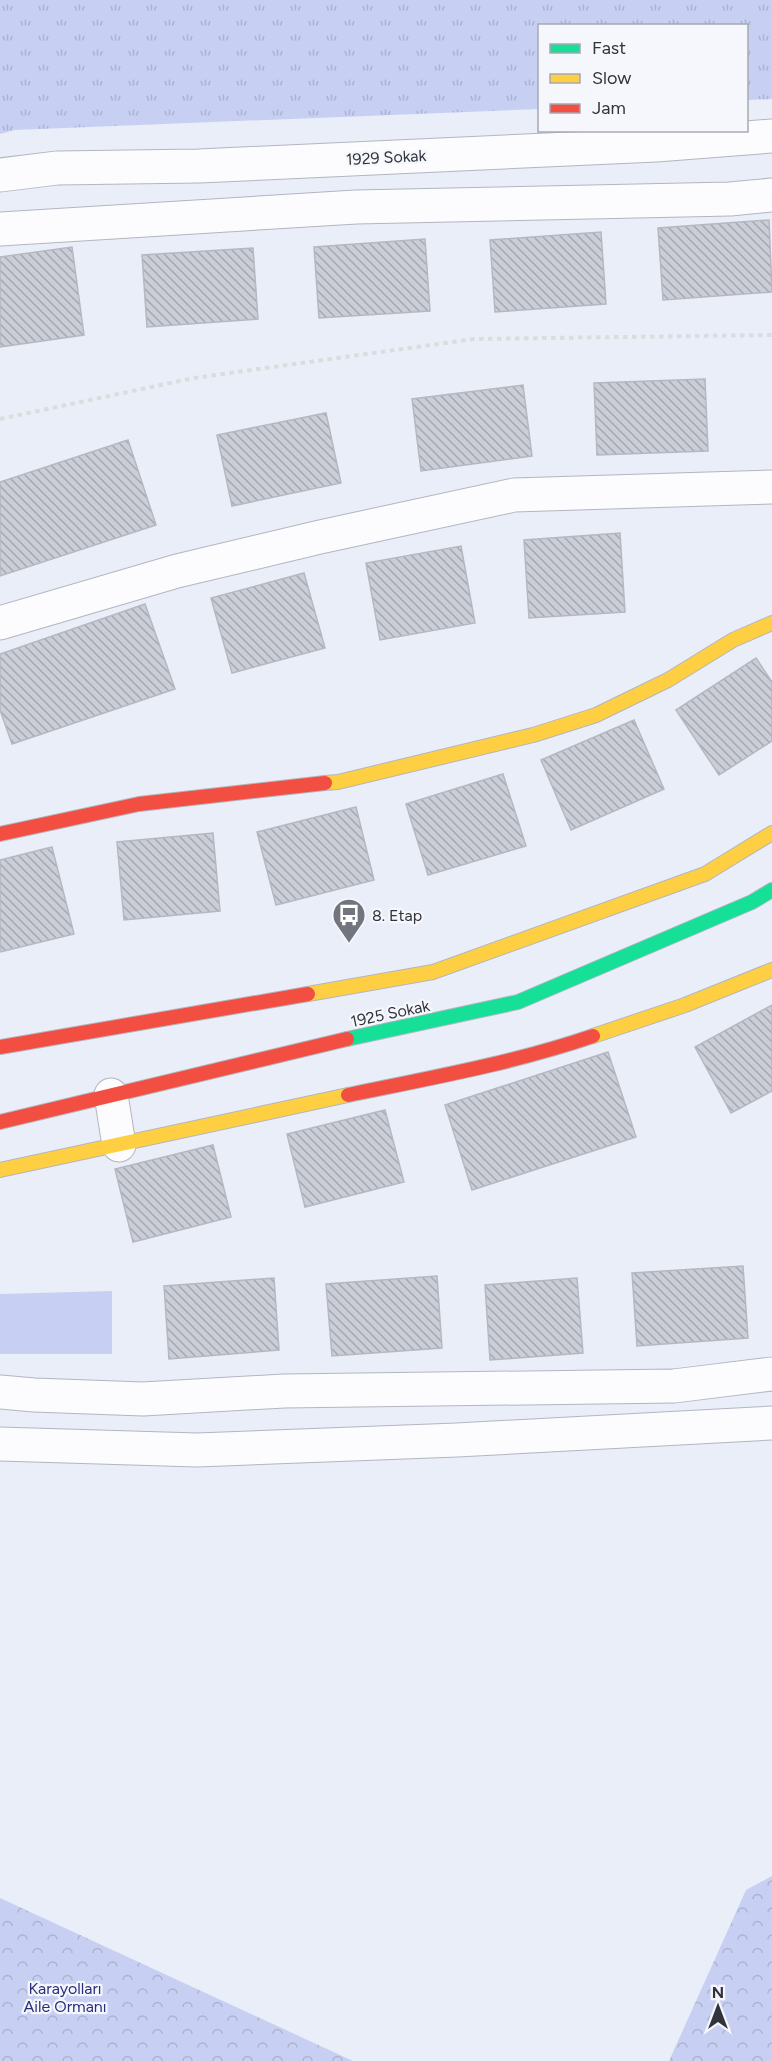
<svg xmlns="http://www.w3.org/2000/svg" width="772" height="2061" font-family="Figtree,sans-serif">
<defs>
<pattern id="grass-tufts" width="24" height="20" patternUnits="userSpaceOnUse" patternTransform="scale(1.5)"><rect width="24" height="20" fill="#c7d0f2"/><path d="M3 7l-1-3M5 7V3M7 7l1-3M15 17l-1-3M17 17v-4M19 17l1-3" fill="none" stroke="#abb3d0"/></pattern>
<pattern id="forest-crowns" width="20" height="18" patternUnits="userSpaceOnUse" patternTransform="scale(1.5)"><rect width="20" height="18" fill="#c7d0f2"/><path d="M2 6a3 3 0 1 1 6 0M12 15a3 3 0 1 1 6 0" fill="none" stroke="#abb3d0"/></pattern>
<pattern id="building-back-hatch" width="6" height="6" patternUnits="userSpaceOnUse" patternTransform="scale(1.5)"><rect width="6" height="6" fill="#cbced7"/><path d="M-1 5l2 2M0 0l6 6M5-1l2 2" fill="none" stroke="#a5a8b0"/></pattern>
</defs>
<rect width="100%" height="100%" fill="#eaeef8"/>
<path fill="url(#grass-tufts)" d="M0 0H772V99L747 100 746 26H540L539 109 15 130 0 134Z"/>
<path fill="url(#forest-crowns)" d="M772 1876V2061H669L746 1890Z
M0 1898 353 2061H0Z"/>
<path fill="#c7d0f2" d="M112 1291V1354H0V1294Z"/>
<path fill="url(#building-back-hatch)" stroke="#b5b8c1" stroke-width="1.5" d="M769 220 772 292 663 300 658 228Z
M601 232 606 304 495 312 490 240Z
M425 239 430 311 319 318 314 247Z
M72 247 84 335 0 347V257Z
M253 248 258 319 147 327 142 255Z
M705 379 708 451 597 455 594 383Z
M523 385 532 456 421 471 412 399Z
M326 413 341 483 232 506 217 435Z
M128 440 156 525 0 576V482Z
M620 533 625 612 529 618 524 540Z
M461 546 475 623 380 640 366 563Z
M304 573 325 648 232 673 211 598Z
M145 604 175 689 12 744 0 710V654Z
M756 658 772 682V741L719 775 676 710Z
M634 720 664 789 571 830 541 760Z
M503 774 526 846 428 875 406 804Z
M356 807 374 880 276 905 257 832Z
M213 833 220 911 124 920 117 842Z
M52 847 74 934 0 952V860Z
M772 1005V1091L731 1113 695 1047Z
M608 1052 636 1137 472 1190 445 1105Z
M385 1110 404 1182 305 1207 287 1134Z
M213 1145 231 1217 133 1242 115 1169Z
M743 1266 748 1338 637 1346 632 1273Z
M437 1276 442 1348 332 1356 326 1284Z
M274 1278 279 1350 169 1359 164 1286Z
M577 1278 583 1353 490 1360 485 1285Z"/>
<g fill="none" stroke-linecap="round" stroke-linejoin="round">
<g stroke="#b2b6bf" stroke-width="35">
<path id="street" d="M0 175 57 168 199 166 656 145 772 136
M0 229 356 207 730 199 772 195
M0 623 177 571 320 537 514 495 772 487
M111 1095 119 1145
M0 1392 34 1395 143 1399 284 1391 674 1386 772 1374
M0 1444 197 1450 457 1440 772 1423"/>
</g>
<g stroke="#b2b6bf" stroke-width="16">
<path id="fast" d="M347 1039 518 1002 752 902 772 890"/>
</g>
<g stroke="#b2b6bf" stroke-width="16">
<path id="slow" d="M325 783 338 782 533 735 596 715 668 680 733 640 772 623
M308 994 433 972 705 874 772 833
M593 1036 685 1005 772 970
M0 1170 348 1095"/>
</g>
<g stroke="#b2b6bf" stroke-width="16">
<path id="jam" d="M0 834 139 804 325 783
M0 1047 308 994
M348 1095C430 1078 514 1063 593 1036
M0 1122 347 1039"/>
</g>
<path stroke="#dcdcdf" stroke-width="4" stroke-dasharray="4.5 4.5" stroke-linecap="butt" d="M0 419 194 378 474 339 772 335"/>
<use href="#street" stroke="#fcfcfe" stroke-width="33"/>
<use href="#fast" stroke="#16e098" stroke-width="14"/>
<use href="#slow" stroke="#ffcf43" stroke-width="14"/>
<use href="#jam" stroke="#f24e42" stroke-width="14"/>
</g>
<defs>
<g id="bus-pin" transform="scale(1.725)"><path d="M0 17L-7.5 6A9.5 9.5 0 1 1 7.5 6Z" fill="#72757e" stroke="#f6f7fd"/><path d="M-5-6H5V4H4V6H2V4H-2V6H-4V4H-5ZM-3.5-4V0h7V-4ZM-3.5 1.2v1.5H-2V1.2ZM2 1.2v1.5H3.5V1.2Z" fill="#fff"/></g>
</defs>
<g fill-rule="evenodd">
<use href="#bus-pin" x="349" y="915"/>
</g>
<g text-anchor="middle" stroke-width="4.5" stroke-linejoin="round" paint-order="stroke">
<g font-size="16" fill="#31343d" stroke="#f6f7fd">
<text transform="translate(386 157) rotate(-3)" y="6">1929 Sokak</text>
<text transform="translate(390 1013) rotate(-12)" y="6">1925 Sokak</text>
</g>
<g font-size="16" fill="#31343d" stroke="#f6f7fd" text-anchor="start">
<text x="372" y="921">8. Etap</text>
</g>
<g font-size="16" fill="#292f7d" stroke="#f6f7fd">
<text x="65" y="1994">Karayolları<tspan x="65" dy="18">Aile Ormanı</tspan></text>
</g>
</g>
<rect x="538" y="24" width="210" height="108" fill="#f6f7fd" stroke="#a7a9b0" stroke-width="1.5"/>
<rect x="550" y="44" width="30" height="9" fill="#16e098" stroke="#a7a9b0" stroke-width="1.5"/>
<text x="592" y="54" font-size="18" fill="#31343d">Fast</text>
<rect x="550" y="74" width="30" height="9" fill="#ffcf43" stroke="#a7a9b0" stroke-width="1.5"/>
<text x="592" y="84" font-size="18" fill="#31343d">Slow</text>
<rect x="550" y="104" width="30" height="9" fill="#f24e42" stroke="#a7a9b0" stroke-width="1.5"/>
<text x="592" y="114" font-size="18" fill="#31343d">Jam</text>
<g transform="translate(718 2007)" stroke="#f6f7fd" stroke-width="4.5" paint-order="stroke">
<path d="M0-4.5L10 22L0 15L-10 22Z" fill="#31343d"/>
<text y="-9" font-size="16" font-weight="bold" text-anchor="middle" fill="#31343d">N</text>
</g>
</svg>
